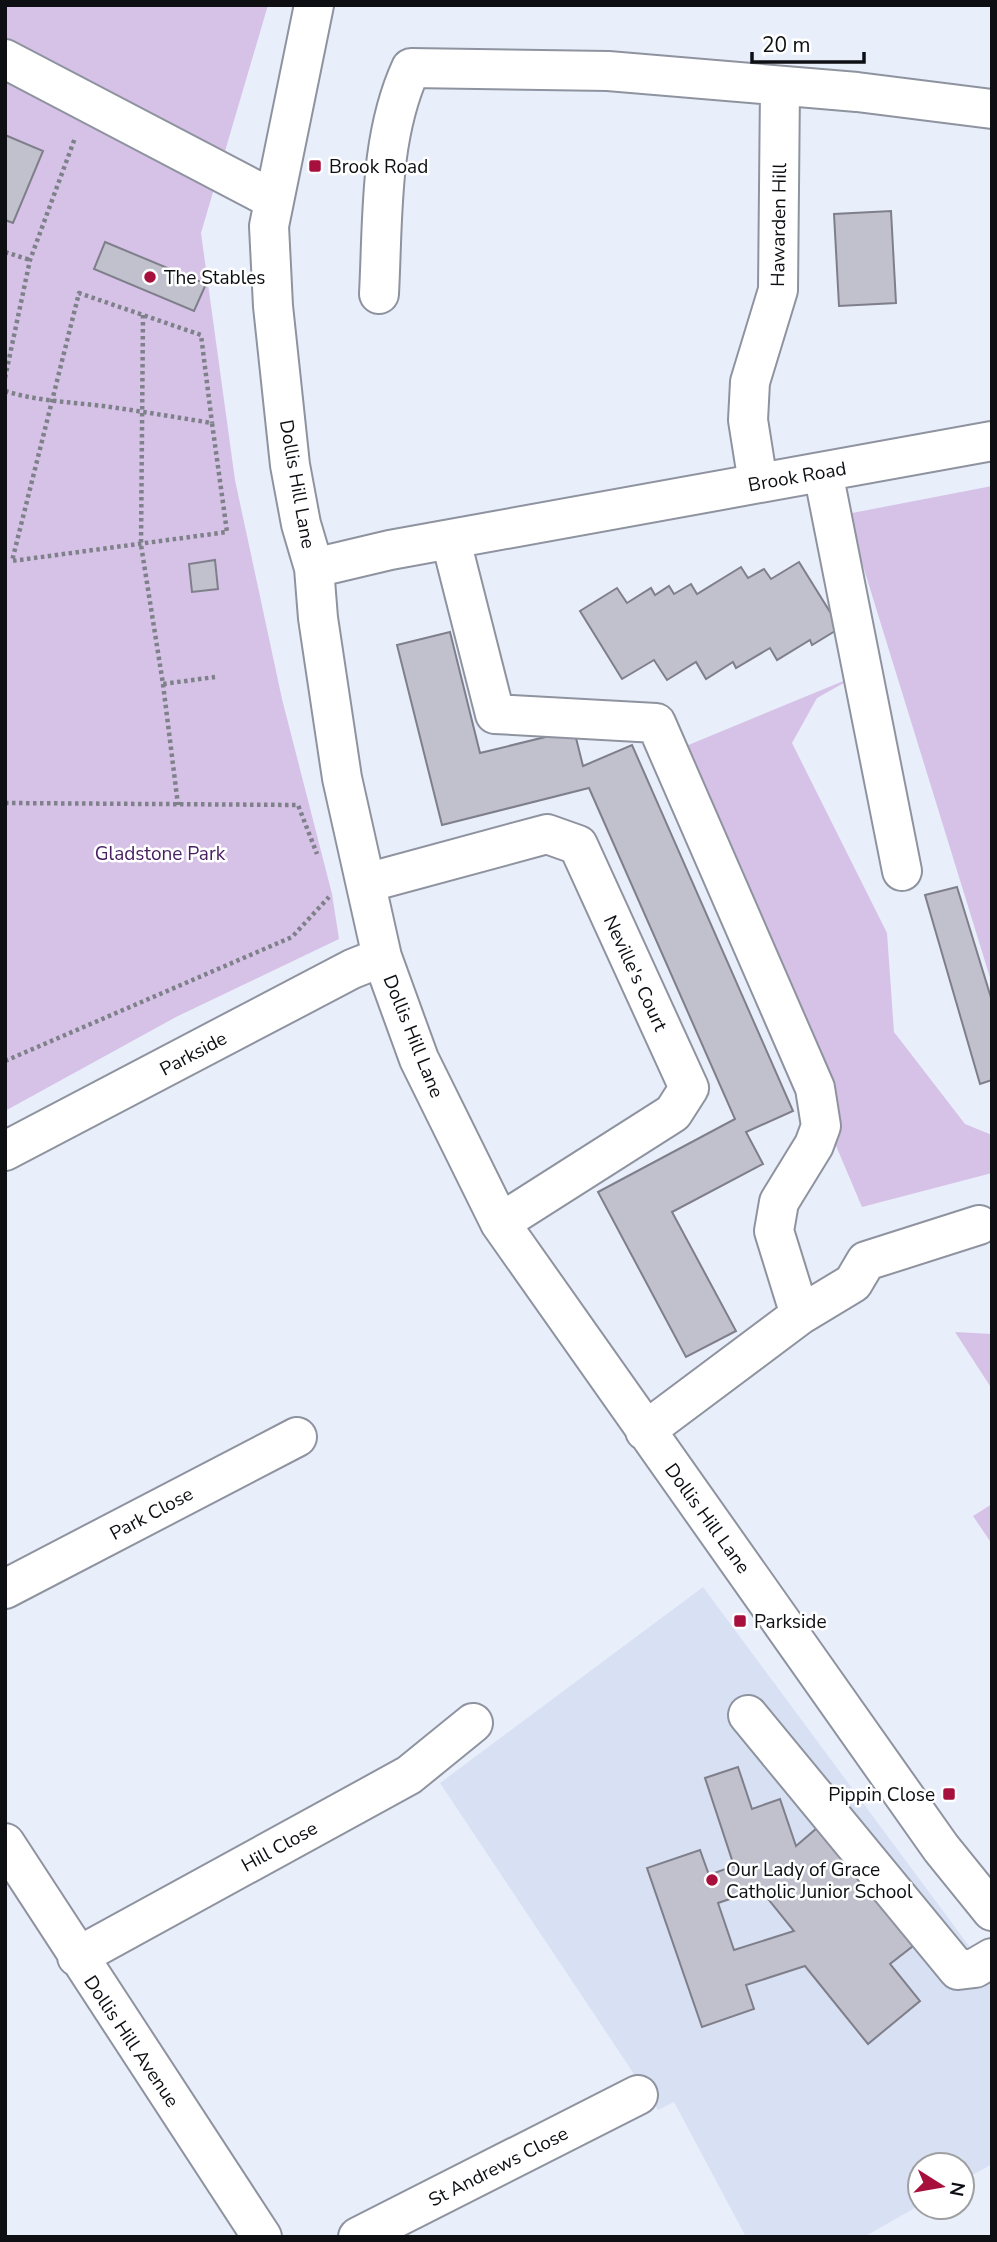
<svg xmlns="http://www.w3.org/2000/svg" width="997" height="2242" font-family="'Nunito Sans',sans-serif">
<rect width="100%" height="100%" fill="#e9eefb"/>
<path fill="#d8e1f3" d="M703 1587 992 1977V2164L962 2181V2165H920V2205L864 2237H746L674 2102 658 2110 440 1783Z"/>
<path fill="#d6c2e6" d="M5 5H268L201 233 235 480 282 699 332 894 339 939 176 1017 5 1111Z
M992 486V984L847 514Z
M858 675 817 698 792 743 887 933 894 1032 965 1124 992 1135V1173L862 1207 669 753Z
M955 1332 992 1334V1389Z
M992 1504V1544L973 1516Z"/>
<path fill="#c1c0cd" stroke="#7f7f8b" stroke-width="2" fill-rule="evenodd" d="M5 135 43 151 13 223 5 220Z
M891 211 896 303 839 306 834 214Z
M105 242 206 284 194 311 94 269Z
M215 560 218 589 192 592 189 564Z
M799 562 840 628 812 645 810 640 777 660 770 648 736 668 733 662 706 679 696 662 667 680 654 660 622 679 580 611 617 588 627 603 651 588 655 595 669 586 674 594 691 584 697 594 741 567 748 578 764 569 771 579Z
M450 632 480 753 574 730 583 766 632 745 793 1111 746 1132 763 1164 672 1212 736 1331 686 1357 598 1192 735 1119 589 788 442 825 397 645Z
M957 887 992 1001V1080L980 1084 925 895Z
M738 1767 752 1809 780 1799 796 1846 817 1828 913 1946 890 1964 920 2001 868 2044 805 1966 746 1985 754 2009 702 2027 647 1868 700 1850 709 1875 734 1866 705 1778ZM760 1889 794 1931 734 1950 718 1903Z"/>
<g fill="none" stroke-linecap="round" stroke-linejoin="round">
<g stroke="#8e939f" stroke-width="42">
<path id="minor" d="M314 5 269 226 273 306 290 465 301 524 314 568 318 618 342 778 382 957 419 1059 500 1223 941 1848 992 1911
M5 59 274 200
M379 294C383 219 379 138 411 68L608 71 857 92 992 109
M823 472 902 871
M758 483 748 420 750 382 778 290 780 88
M451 541 495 714 656 723 815 1088 821 1126 814 1145 779 1202 774 1231 800 1315
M314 568 390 550 992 441
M366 883 547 834 578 845 689 1088 673 1113 500 1223
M5 1151 352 969 382 957
M645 1431 800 1315 853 1283 866 1261 979 1225
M5 1589 297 1437
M748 1715 958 1970 975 1968 992 1958
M5 1843 262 2237
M77 1957 409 1775 473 1723
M358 2237 638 2095"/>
</g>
<path stroke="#7e818a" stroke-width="4.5" stroke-dasharray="3.5 3.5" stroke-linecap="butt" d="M5 252 30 260
M143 315 141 545 163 684 215 677
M5 378 30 260 75 138
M5 391C37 401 70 402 103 406 139 411 175 417 212 423L227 532 12 561 79 293 201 335 212 423
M163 684 178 805
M5 803 298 805 317 854
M5 1061 292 937 329 897"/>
<use href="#minor" stroke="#fff" stroke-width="38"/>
</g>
<g fill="#a70f3c" stroke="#fff" stroke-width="2.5">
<rect x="308" y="159" width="14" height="14" rx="3.5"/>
<circle cx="150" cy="277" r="7"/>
<rect x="733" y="1614" width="14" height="14" rx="3.5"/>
<rect x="942" y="1787" width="14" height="14" rx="3.5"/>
<circle cx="712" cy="1880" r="7"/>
</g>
<g text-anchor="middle" stroke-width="5" stroke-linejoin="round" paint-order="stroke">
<g font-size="19" fill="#0d0f13" stroke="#fff" text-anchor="start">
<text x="329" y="173">Brook Road</text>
<text x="164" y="284">The Stables</text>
<text x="754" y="1628">Parkside</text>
<text x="935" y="1801" text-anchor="end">Pippin Close</text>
<text x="726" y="1876">Our Lady of Grace<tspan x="726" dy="22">Catholic Junior School</tspan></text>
</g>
<g font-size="19" fill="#0d0f13" stroke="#fff">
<text transform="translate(778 225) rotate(-89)" y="7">Hawarden Hill</text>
<text transform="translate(797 476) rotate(-10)" y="7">Brook Road</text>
<text transform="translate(298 484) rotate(80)" y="7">Dollis Hill Lane</text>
<text transform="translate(636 973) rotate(65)" y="7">Neville's Court</text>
<text transform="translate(414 1036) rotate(68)" y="7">Dollis Hill Lane</text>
<text transform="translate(193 1053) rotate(-28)" y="7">Parkside</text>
<text transform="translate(151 1513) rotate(-28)" y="7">Park Close</text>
<text transform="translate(708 1518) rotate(54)" y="7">Dollis Hill Lane</text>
<text transform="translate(279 1846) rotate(-29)" y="7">Hill Close</text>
<text transform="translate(132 2041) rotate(56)" y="7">Dollis Hill Avenue</text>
<text transform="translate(498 2166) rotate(-27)" y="7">St Andrews Close</text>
</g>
<g font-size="19" fill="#471e60" stroke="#fff">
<text x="160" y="860">Gladstone Park</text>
</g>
</g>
<rect width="997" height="2242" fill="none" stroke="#0d0f13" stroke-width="14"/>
<g transform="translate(941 2186) rotate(101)"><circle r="33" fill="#ffffff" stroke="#9e9fa1" stroke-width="2"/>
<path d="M0-5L12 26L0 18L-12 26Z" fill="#a70f3c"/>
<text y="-10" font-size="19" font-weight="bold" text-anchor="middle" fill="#0d0f13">N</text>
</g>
<path d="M752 52v10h112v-10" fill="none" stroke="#0d0f13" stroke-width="3.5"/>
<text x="762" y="52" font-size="21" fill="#0d0f13" stroke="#ffffff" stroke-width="5" paint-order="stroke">20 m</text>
</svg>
